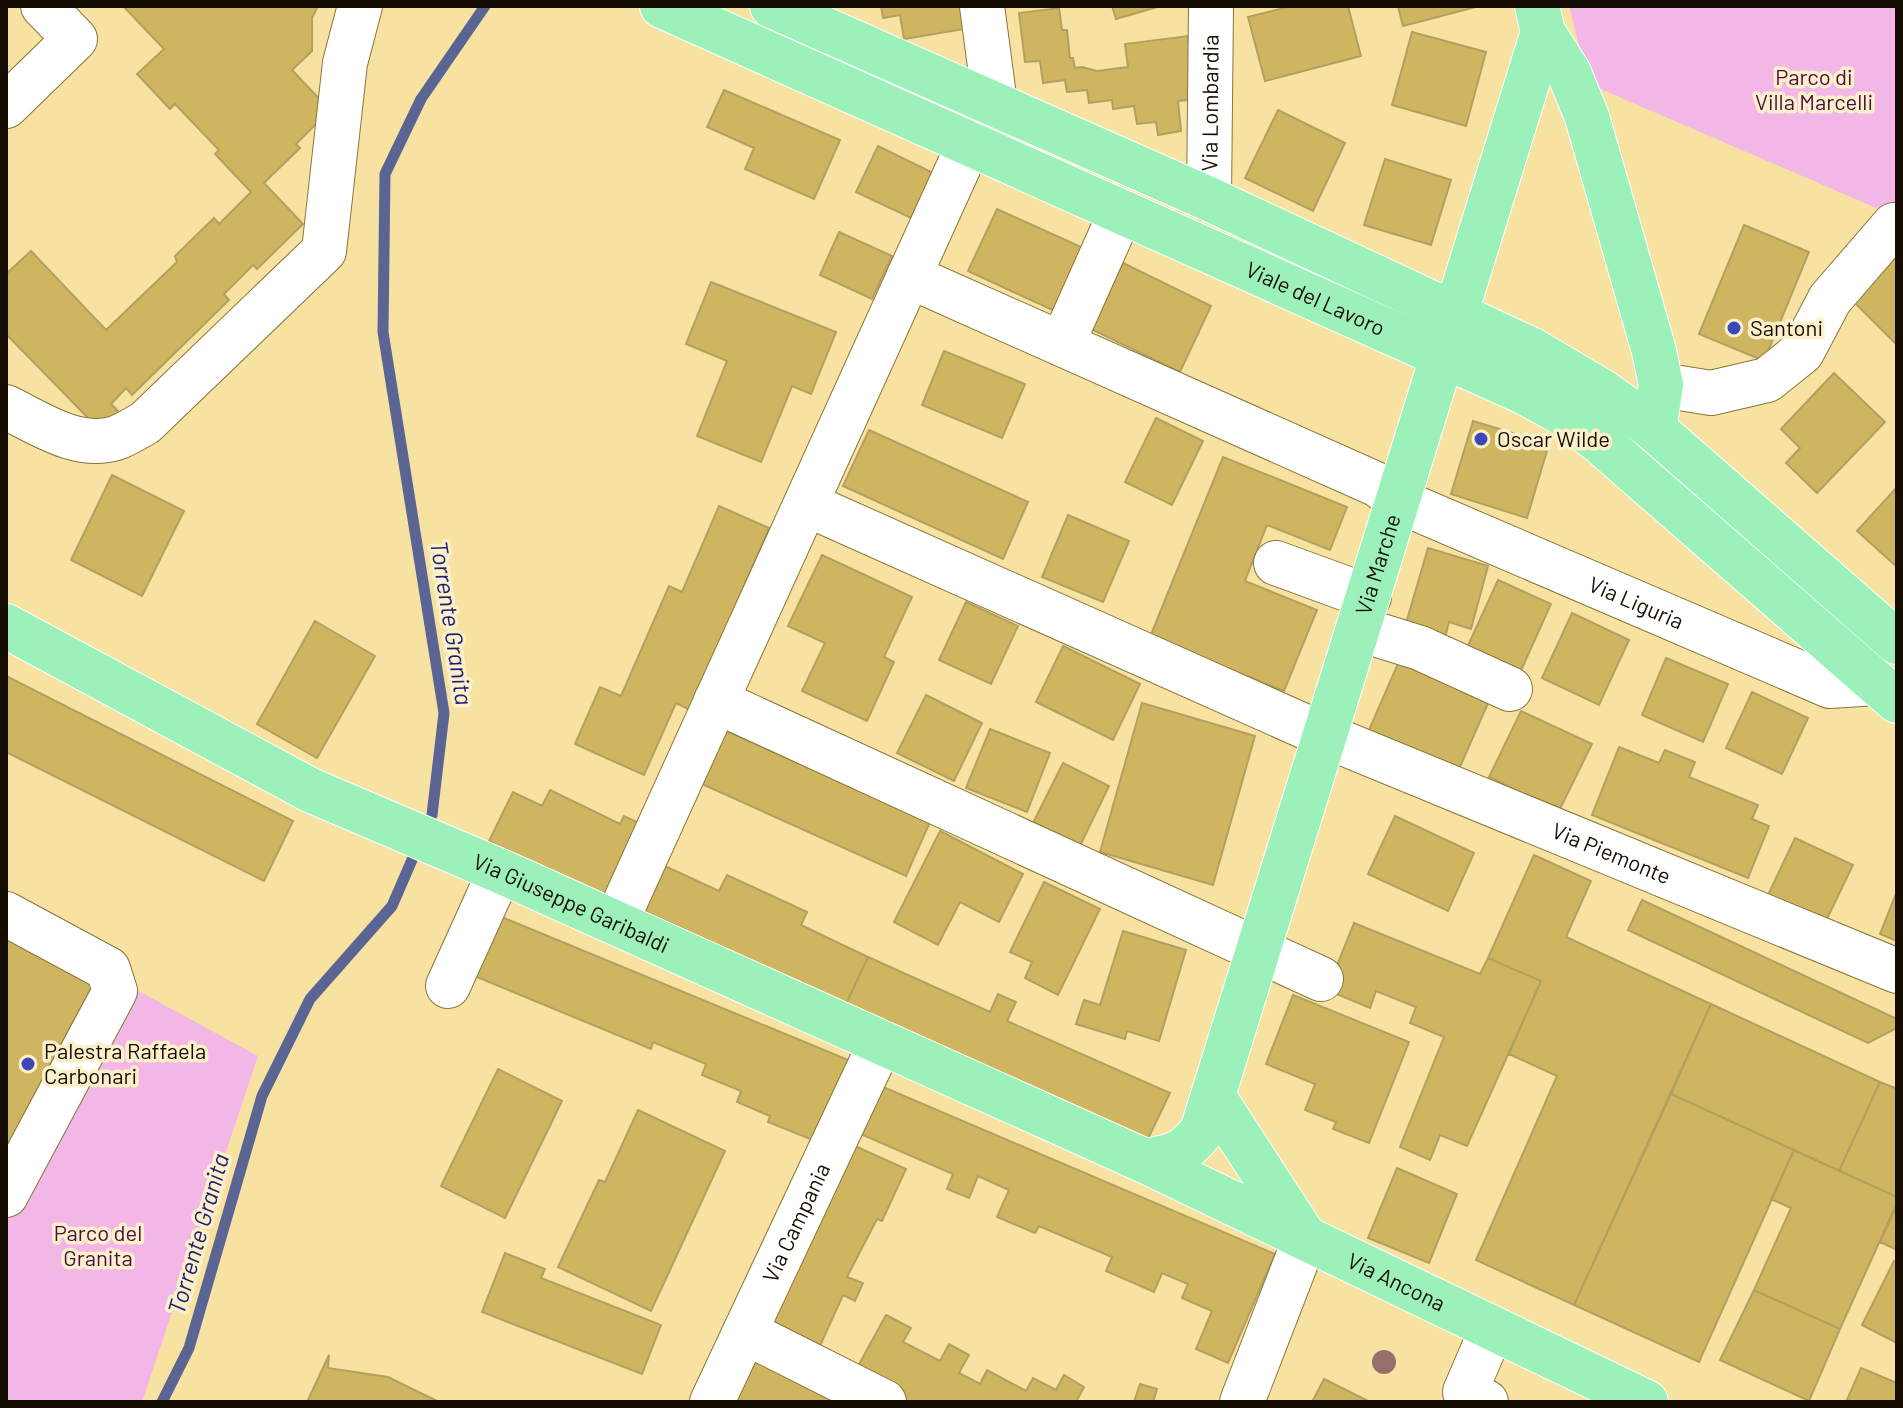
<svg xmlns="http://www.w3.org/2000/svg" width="1903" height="1408" font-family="Barlow,sans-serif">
<rect width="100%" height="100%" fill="#f7e2a2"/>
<path fill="#f2b6e7" d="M1569 6H1897V217L1589 84Z
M133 988 258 1056 142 1402H6V1220Z"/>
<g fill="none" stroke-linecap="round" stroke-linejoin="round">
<path stroke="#5a6593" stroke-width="11" d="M425 830 432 815 444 713 383 332 385 174 421 99 485 6
M162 1402 189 1348 262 1096 310 999 392 906 418 846"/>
</g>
<path fill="#cfb560" stroke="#b3a061" stroke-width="2" d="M123 6H318L312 18V51L292 70 330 110 296 144 300 148 264 183 303 224 257 269 253 265 224 294 229 300 132 395 126 388 111 404 125 418 92 422 6 334V274L31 251 106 330 177 262 175 256 214 218 219 224 251 192 215 154 219 150 175 104 170 109 137 74 164 49Z
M881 6H960L964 29 904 39 900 15 883 18Z
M1112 6H1161L1116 19Z
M1292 6H1348L1361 56 1265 81 1248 17Z
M1398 6H1475L1476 7 1403 26Z
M1059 8 1062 30H1067L1070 58H1073L1075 68 1082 67 1097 71 1128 67 1125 44 1188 36 1196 99 1178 101 1181 131 1158 135 1156 122 1137 124 1134 106 1113 109 1112 100 1089 103 1087 90 1067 92 1065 80 1043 83 1040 61 1025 62 1019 13Z
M1412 32 1486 52 1466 126 1392 105Z
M724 90 840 140 814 199 745 169 754 148 707 127Z
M1278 110 1345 143 1313 211 1245 178Z
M878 146 933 173 911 218 856 192Z
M1385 159 1451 180 1431 245 1364 225Z
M997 209 1090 251 1061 314 968 271Z
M1744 225 1809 252 1764 361 1699 334Z
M839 232 892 256 872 299 820 275Z
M1897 248V345L1846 294Z
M1123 263 1211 306 1180 372 1091 329Z
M711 282 836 332 811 394 792 386 761 462 697 436 727 361 686 344Z
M944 351 1025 384 1002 438 922 405Z
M1834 373 1885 422 1817 493 1786 463 1800 448 1781 429Z
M1156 418 1203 441 1172 505 1125 482Z
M1473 421 1549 444 1527 518 1451 494Z
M869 430 1028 502 1003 559 843 486Z
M1223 457 1347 507 1330 550 1267 525 1245 581 1317 610 1284 691 1150 637Z
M112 475 184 511 142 596 71 560Z
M1897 487V567L1857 531Z
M719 506 769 528 690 710 676 703 644 775 575 744 600 687 621 696 669 586 682 592Z
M1068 515 1129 541 1103 602 1042 577Z
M1428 548 1488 566 1471 629 1449 622 1444 642 1404 630Z
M822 555 912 597 884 657 894 662 867 721 802 691 825 643 788 626Z
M1498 580 1551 604 1518 677 1465 652Z
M966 602 1018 626 991 684 939 660Z
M1572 613 1629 640 1599 705 1542 678Z
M315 621 375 656 317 758 257 724Z
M1063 646 1140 684 1113 740 1036 702Z
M1403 652 1493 692 1459 769 1369 730Z
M1666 658 1728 684 1703 742 1642 715Z
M6 676 293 821 264 881 6 752Z
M1752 692 1808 718 1782 774 1726 748Z
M926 695 982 723 954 781 897 753Z
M1142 703 1255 736 1213 885 1100 852Z
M1521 711 1592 744 1559 811 1489 777Z
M717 727 930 822 906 876 693 780Z
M990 729 1050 753 1027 812 966 788Z
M1619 747 1659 763 1665 750 1695 762 1689 777 1758 805 1752 819 1769 826 1748 878 1592 815Z
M1063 763 1109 786 1080 846 1033 823Z
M550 790 620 824 624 816 647 827 611 900 489 841 513 792 542 806Z
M1395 816 1474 853 1448 911 1368 874Z
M940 831 1023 874 999 922 960 902 938 945 894 922Z
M1795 838 1853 865 1825 923 1768 895Z
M1534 855 1591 881 1566 937 1711 1004 1574 1305 1476 1260 1557 1076 1509 1054 1541 981 1488 958Z
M658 863 719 891 727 875 807 912 801 925 868 957 846 1004 638 908Z
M1044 882 1100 909 1058 995 1025 978 1032 962 1010 952Z
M1897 891V941L1880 934Z
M1642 900 1897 1019V1028L1868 1043 1628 930Z
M492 913 858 1064 825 1145 768 1122 770 1116 737 1102 741 1091 702 1075 706 1064 653 1042 651 1049 467 973Z
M1354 923 1480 974 1488 958 1541 981 1467 1146 1440 1135 1430 1160 1400 1147 1444 1037 1410 1023 1416 1007 1376 991 1370 1008 1327 990Z
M1123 931 1186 950 1159 1041 1127 1031 1125 1039 1076 1024 1084 1000 1100 1005Z
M6 933 95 981 6 1148Z
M868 957 990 1012 998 994 1016 1002 1007 1021 1170 1093 1147 1141 846 1004Z
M1293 995 1409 1042 1369 1143 1333 1129 1336 1122 1305 1110 1315 1084 1266 1064Z
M1711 1004 1880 1082 1839 1171 1671 1094Z
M498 1069 562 1101 505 1218 441 1186Z
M1880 1082 1897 1089V1197L1839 1171Z
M876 1084 1275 1254 1228 1363 1196 1349 1212 1311 1182 1298 1188 1284 1162 1273 1154 1292 1106 1271 1112 1257 1039 1226 1035 1233 997 1217 1009 1190 978 1176 969 1198 947 1189 953 1174 856 1132Z
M1671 1094 1794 1150 1699 1362 1574 1305Z
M638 1110 725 1151 651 1311 558 1267 599 1180 605 1182Z
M846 1142 906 1169 882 1221 877 1219 847 1277 863 1283 855 1301 843 1295 815 1357 761 1332Z
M1794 1150 1897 1197V1203L1840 1329 1754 1290 1791 1208 1771 1199Z
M1397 1168 1457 1194 1429 1263 1368 1238Z
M1897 1205V1250L1880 1242Z
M505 1253 545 1269 541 1278 661 1325 642 1374 482 1312Z
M1894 1261 1897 1263V1343L1862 1325Z
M1754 1290 1840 1329 1809 1401 1720 1360Z
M886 1315 911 1328 903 1342 940 1361 949 1344 969 1355 959 1373 980 1384 987 1370 1026 1391 1033 1378 1056 1390 1064 1375 1084 1387 1076 1402H903L853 1375Z
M754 1344 851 1402H726Z
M329 1355 328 1368 388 1377 439 1402H307Z
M1861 1368 1897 1383V1402H1846Z
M1324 1379 1370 1402H1312Z
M1140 1384 1157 1389 1153 1402H1134Z"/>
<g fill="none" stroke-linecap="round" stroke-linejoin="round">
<g stroke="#887637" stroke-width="46">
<g id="minor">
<path d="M982 6 995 104"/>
<path d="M6 106 75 39 43 6"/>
<path id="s1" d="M1209 199 1211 6"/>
<path id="s2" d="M909 276 1378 485 1399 501 1830 686 1876 683"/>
<path d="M1062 344 1121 212"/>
<path d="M1661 385 1711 393 1767 380 1802 352 1830 299 1894 225"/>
<path d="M6 407C39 423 77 450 116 438 125 435 136 428 145 423L324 251 345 63 360 6"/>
<path id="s3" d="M806 504 1326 736 1897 971"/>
<path d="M1276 563 1369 597"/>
<path d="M1359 629 1420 648 1510 689"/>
<path d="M716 701 1321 979"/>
<path d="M6 914 108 969 115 991 6 1195"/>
<path d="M616 922 969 144"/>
<path d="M448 986 500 871"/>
<path d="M745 1332 884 1402"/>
<path id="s4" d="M712 1402 881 1042"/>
<path d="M1242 1402 1305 1239"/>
<path d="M1486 1402 1465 1392 1492 1329"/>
</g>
</g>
<g stroke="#fff" stroke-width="46">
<g id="major">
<path id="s5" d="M662 6 1526 393 1562 413 1599 441 1897 701"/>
<path d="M772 6 1209 199 1532 350 1603 392 1654 429 1897 642"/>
<path d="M1543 32 1569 73 1587 117 1654 351 1661 385 1654 429"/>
<path id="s6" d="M6 626 310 790 500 871 1145 1161 1646 1402"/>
<path d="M1213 1096 1305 1238"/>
<path id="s7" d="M1145 1161C1173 1156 1183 1155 1202 1131L1543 32 1537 6"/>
</g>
</g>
<use href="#minor" stroke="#fff" stroke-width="44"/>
<use href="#major" stroke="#9cf1bb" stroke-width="44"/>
</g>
<circle fill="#986d6e" cx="1384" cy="1362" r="12"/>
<g fill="#3b47ba" stroke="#fcf0ca" stroke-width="3">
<circle cx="1734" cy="328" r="8"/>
<circle cx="1481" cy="439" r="8"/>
<circle cx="28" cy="1064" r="8"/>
</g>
<g text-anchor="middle" stroke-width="7" stroke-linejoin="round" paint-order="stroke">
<g font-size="22" fill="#4a0d43" stroke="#fcf0ca">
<text x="1814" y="85">Parco di<tspan x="1814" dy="25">Villa Marcelli</tspan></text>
<text x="98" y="1241">Parco del<tspan x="98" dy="25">Granita</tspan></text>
</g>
<g font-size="22" fill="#150e00" stroke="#fcf0ca">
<text dy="8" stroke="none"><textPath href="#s1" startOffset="96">Via Lombardia</textPath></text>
<text dy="8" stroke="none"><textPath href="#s5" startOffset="716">Viale del Lavoro</textPath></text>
<text dy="8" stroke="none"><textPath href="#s7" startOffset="660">Via Marche</textPath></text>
<text dy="8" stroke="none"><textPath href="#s2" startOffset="798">Via Liguria</textPath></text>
<text dy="8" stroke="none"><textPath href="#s3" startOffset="878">Via Piemonte</textPath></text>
<text dy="8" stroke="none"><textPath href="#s6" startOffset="630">Via Giuseppe Garibaldi</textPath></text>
<text dy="8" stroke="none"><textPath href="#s4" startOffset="198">Via Campania</textPath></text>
<text dy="8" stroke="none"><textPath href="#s6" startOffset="1538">Via Ancona</textPath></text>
</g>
<g font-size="22" fill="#150e00" stroke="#fcf0ca" text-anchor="start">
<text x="1750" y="336">Santoni</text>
<text x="1497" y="447">Oscar Wilde</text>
<text x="44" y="1059">Palestra Raffaela<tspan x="44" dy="25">Carbonari</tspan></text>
</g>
<g font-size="24" font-style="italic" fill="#1c1f73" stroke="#fcf0ca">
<text transform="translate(451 623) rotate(81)" y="8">Torrente Granita</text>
<text transform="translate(199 1234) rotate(-74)" y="8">Torrente Granita</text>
</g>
</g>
<rect width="1903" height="1408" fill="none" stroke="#150e00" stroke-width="16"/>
</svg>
